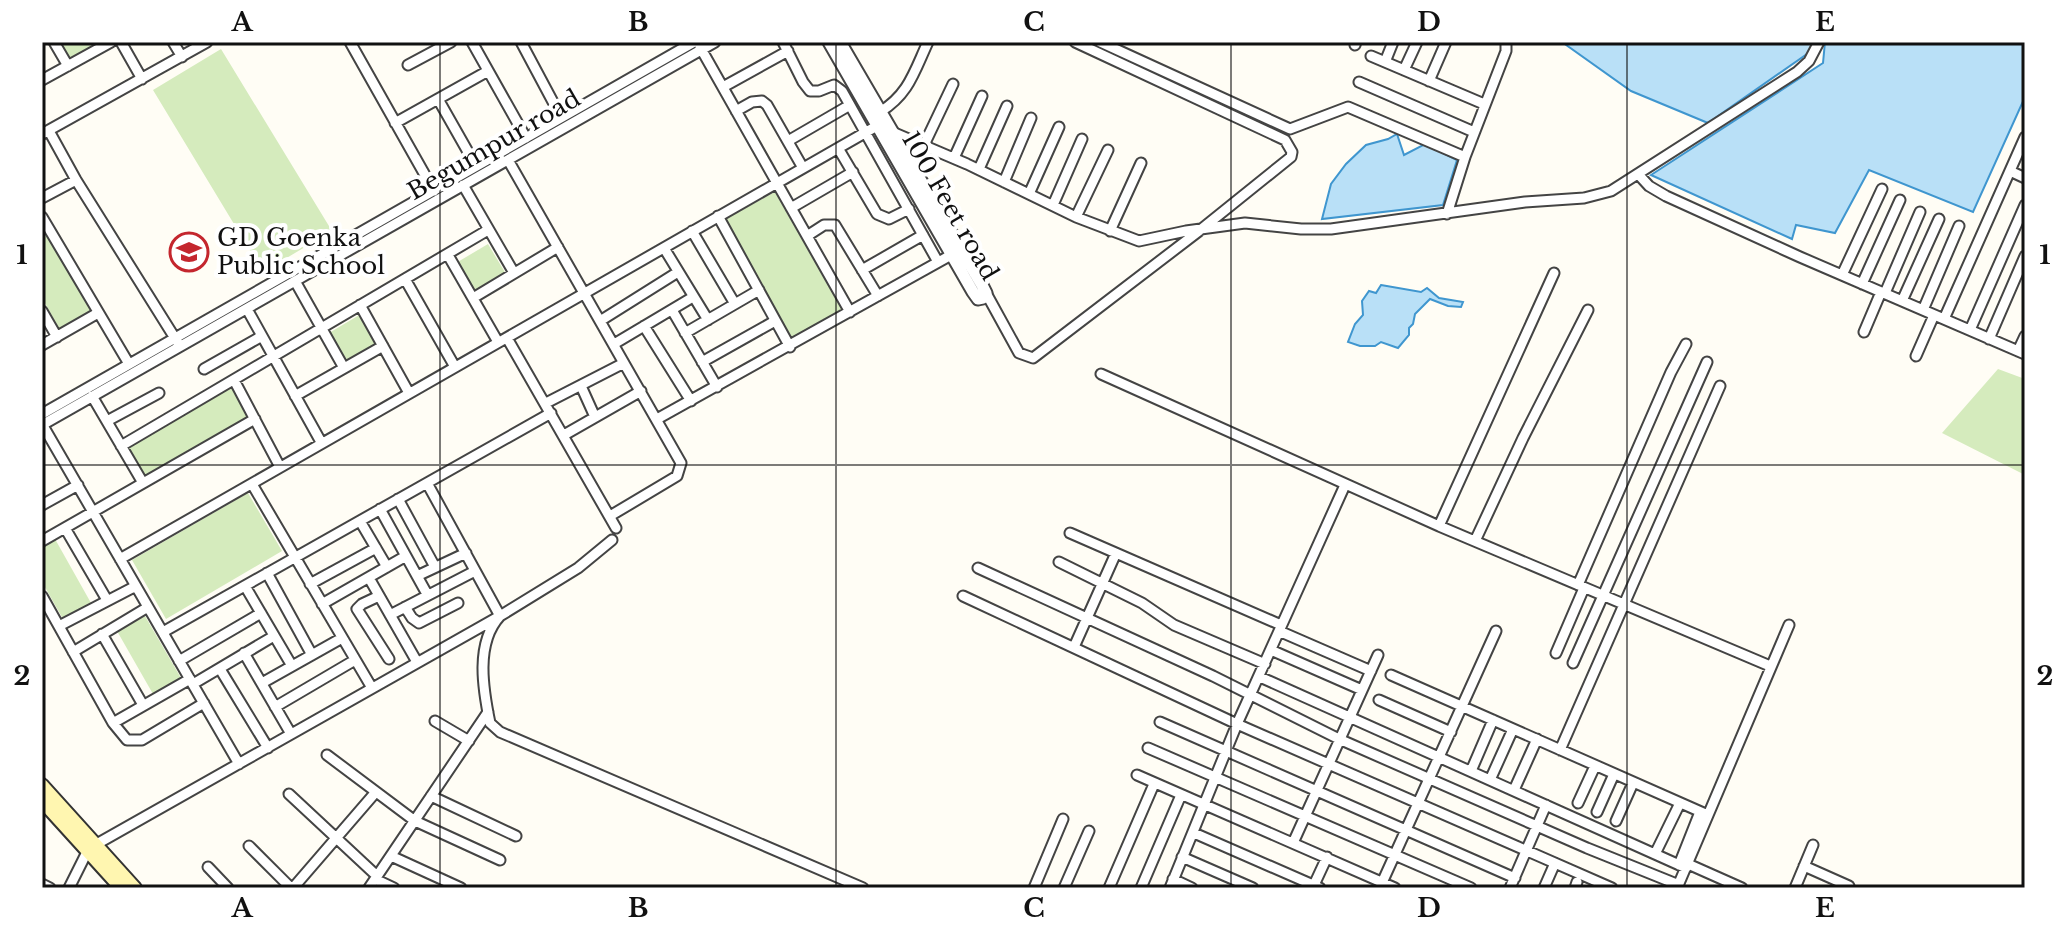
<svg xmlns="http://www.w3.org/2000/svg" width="2067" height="930" font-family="'Libre Baskerville',serif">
<rect width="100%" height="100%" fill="#fffdf5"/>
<path fill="#d5ebbd" d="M58 42H103L70 62Z
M221 49 332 231 263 272 153 90Z
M775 192 842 310 792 338 725 219Z
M42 226 92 311 60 330 42 298Z
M488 244 506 274 474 292 456 263Z
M361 314 378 344 346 362 329 333Z
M1998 369 2025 379V475L1942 433Z
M232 387 249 416 144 477 127 447Z
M248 493 282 551 166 619 132 560Z
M55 539 91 603 63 619 42 582V547Z
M145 616 181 678 153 694 117 631Z"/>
<path fill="#b9e0f7" stroke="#3f96cf" stroke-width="2" d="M1562 42H1817V47L1708 123 1631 91Z
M1825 42H2025V97L1973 212 1869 170 1835 233 1796 225 1792 239 1651 175 1823 63Z
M1397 134 1404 155 1425 144 1457 160 1443 205 1322 219 1331 184 1346 164 1366 145 1388 139Z
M1381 285 1421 292 1427 288 1439 298 1463 302 1461 307 1448 306 1430 299 1415 314 1413 324 1409 328V335L1398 348 1381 342 1375 346H1360L1348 342 1355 324 1363 315 1362 301 1369 291 1376 293Z"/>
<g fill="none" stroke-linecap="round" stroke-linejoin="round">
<g stroke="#444" stroke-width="13">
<path id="minor" d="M54 42 68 66
M121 42 142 79
M173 42 182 57
M350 42 434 191
M472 42 526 138
M521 42 561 117
M783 42 803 82 810 91H819L834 85 842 91 938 262
M1100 42 1290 129 1348 107 1465 157
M1355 45 1356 42
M700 47 850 312
M1371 56 1484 104
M1385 62 1393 42
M408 65 451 42
M1404 70 1417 42
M42 80 111 42
M1429 81 1446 42
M1359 82 1474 132
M723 87 788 51
M438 99 476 166
M736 111 752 102 762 101 767 105 803 168
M880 112C909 94 914 72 928 42
M395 123 488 71
M49 131 76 180 178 343
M42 134 207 42
M788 141 850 105
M924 145 953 84
M838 148 877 214 889 219 909 209
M954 158 982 96
M508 160 681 463 677 476 610 516
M979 169 1007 106
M2010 171 2025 178
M1638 174 1649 186 1666 196 1800 257 2025 354
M1004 182 1031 118
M463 185 514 273
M1029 194 1059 127
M42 198 76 180
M1053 205 1082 139
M791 208 853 172
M1447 214 1465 157 1506 51V42
M718 216 790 347
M42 217 129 364
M1076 217 1108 150
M692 231 735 304
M1110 231 1141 163
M807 236 824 225H835L878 296
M664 248 708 320
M448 255 498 342
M862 270 923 235
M1842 275 1882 189
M405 279 455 367
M295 281 344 368
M1862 284 1900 200
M986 293 1019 353 1033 358 1199 231 1291 157 1292 152 1285 140 1075 42
M1885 293 1920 212
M473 298 558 247
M1902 301 1939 219
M360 305 409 393
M247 309 321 442
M672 310 717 387
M1923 310 1959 226
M42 311 57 337
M1944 319 2025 137
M600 321 678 272
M644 326 691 401
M1970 330 2025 205
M1864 332 1881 292
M685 333 759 290
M507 338 616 528
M1989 339 2025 256
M614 344 693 297
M42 345 98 313
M2018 351 2025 336
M1916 356 1934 315
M702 362 775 321
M204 369 262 336
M1101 374 1439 526 1770 666
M234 380 280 467
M581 386 595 417
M92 396 143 483
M295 396 383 346
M546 403 624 363
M42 414 694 42
M657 419 951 255
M107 421 159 393
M42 424 239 764
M42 425 715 42
M564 435 641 391
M121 446 488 230
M252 484 372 688
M398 499 435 567
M42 505 78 485
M380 509 427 594
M360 521 387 567
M1439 526 1554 273
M65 528 107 600
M1070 533 1281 625
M612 540 578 568 500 616C475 643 483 689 490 723L500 732 863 888
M42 541 255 419
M1475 541 1523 438 1588 310
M120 559 875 127 878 126 967 164 1076 217 1139 241 1186 231 1245 223 1301 229H1331L1525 202 1584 198 1611 191 1797 72 1809 61 1819 42
M1059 562 1142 603 1174 625 1265 664
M978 568 1213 676 1339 739 1587 848 1679 885
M267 573 312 655
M417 576 466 553
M369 578 417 662
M310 584 376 548
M1578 585 1671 372 1686 344
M245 586 292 666
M42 596 113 723 127 740H142L204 703
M379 596 362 604 357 609 389 659
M963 596 1237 724 1612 888
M322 604 406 556
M405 607 412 618 419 623 458 603
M390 615 475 571
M59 626 136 586
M1279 631 1371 671
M163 632 551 413
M102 634 143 705
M1074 647 1116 553
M1271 650 1362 690
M73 652 148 607
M244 653 291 734
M1556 653 1584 588
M179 661 261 613
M1573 663 1707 362
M220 669 268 748
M1391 675 1708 815
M1260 677 1686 868
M262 683 342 638
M193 684 274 636
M1379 700 1451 732
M275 707 355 660
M435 721 469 741
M1160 722 1515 878
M113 723 190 679
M1148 748 1471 888
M1560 750 1720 386
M327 755 415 821 500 860
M1471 771 1493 720
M1137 775 1395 888
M1490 780 1513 729
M1514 790 1537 739
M289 794 377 876
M431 796 516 836
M1578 803 1595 766
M1597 812 1614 774
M1616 821 1633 783
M1194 833 1320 888
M1293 843 1378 655
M249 846 291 888
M1655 854 1680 803
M391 856 461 888
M1182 857 1253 888
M1688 864 1742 888
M1679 865 1700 812
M1804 866 1849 886
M208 867 228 888
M375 879 394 888
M1173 879 1192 888
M42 884 50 888
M1314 885 1327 857
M1381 885 1496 631
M69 888 87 852 95 845 500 616 427 483
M293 888 375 793
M369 888 488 712
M1034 888 1063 819
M1064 888 1089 831
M1109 888 1154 784
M1141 888 1181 795
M1170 888 1237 724 1345 485
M1510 888 1546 805
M1544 888 1555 863
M1575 888 1577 882
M1677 888 1789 625
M1795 888 1813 845"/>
</g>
<g stroke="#444" stroke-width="15">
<path id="tertiary" d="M829 42 973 292 978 299 983 298 986 293 983 287 840 42"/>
</g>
<g stroke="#333" stroke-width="16">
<path id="secondary" d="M42 785 135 888
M42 801 121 888"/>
</g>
<use href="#minor" stroke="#fff" stroke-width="9"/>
<use href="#tertiary" stroke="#fff" stroke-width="11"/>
<use href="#secondary" stroke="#fff6b0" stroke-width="12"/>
</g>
<path fill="none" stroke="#111" stroke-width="2" stroke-opacity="0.55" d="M440 42V888M836 42V888M1231 42V888M1627 42V888M42 465H2025"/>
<defs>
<g id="school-ring" transform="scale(2)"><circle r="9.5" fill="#fff" stroke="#c4262e" stroke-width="1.5"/><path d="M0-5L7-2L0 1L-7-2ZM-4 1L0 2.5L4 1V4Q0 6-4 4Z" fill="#c4262e"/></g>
</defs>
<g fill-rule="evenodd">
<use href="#school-ring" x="189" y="252"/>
</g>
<g text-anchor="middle" stroke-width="8" stroke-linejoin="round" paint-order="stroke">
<g font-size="24" fill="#111" stroke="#fff">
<text transform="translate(494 145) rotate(-30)" y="8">Begumpur road</text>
<text transform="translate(950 206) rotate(60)" y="8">100 Feet road</text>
</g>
<g font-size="24" fill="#111" stroke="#fff" text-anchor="start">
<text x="217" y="246">GD Goenka<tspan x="217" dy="28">Public School</tspan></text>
</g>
</g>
<rect width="2067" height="930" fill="none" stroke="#ffffff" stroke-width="88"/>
<rect x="44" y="44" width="1979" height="842" fill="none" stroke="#111" stroke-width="3"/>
<g font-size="26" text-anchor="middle" font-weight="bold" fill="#111">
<text x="242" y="31">A</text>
<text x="638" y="31">B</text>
<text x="1034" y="31">C</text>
<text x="1429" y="31">D</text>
<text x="1825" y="31">E</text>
<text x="22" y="264">1</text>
<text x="2045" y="264">1</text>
<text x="22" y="685">2</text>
<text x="2045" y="685">2</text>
<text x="242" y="917">A</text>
<text x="638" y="917">B</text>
<text x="1034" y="917">C</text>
<text x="1429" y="917">D</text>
<text x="1825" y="917">E</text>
</g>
</svg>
